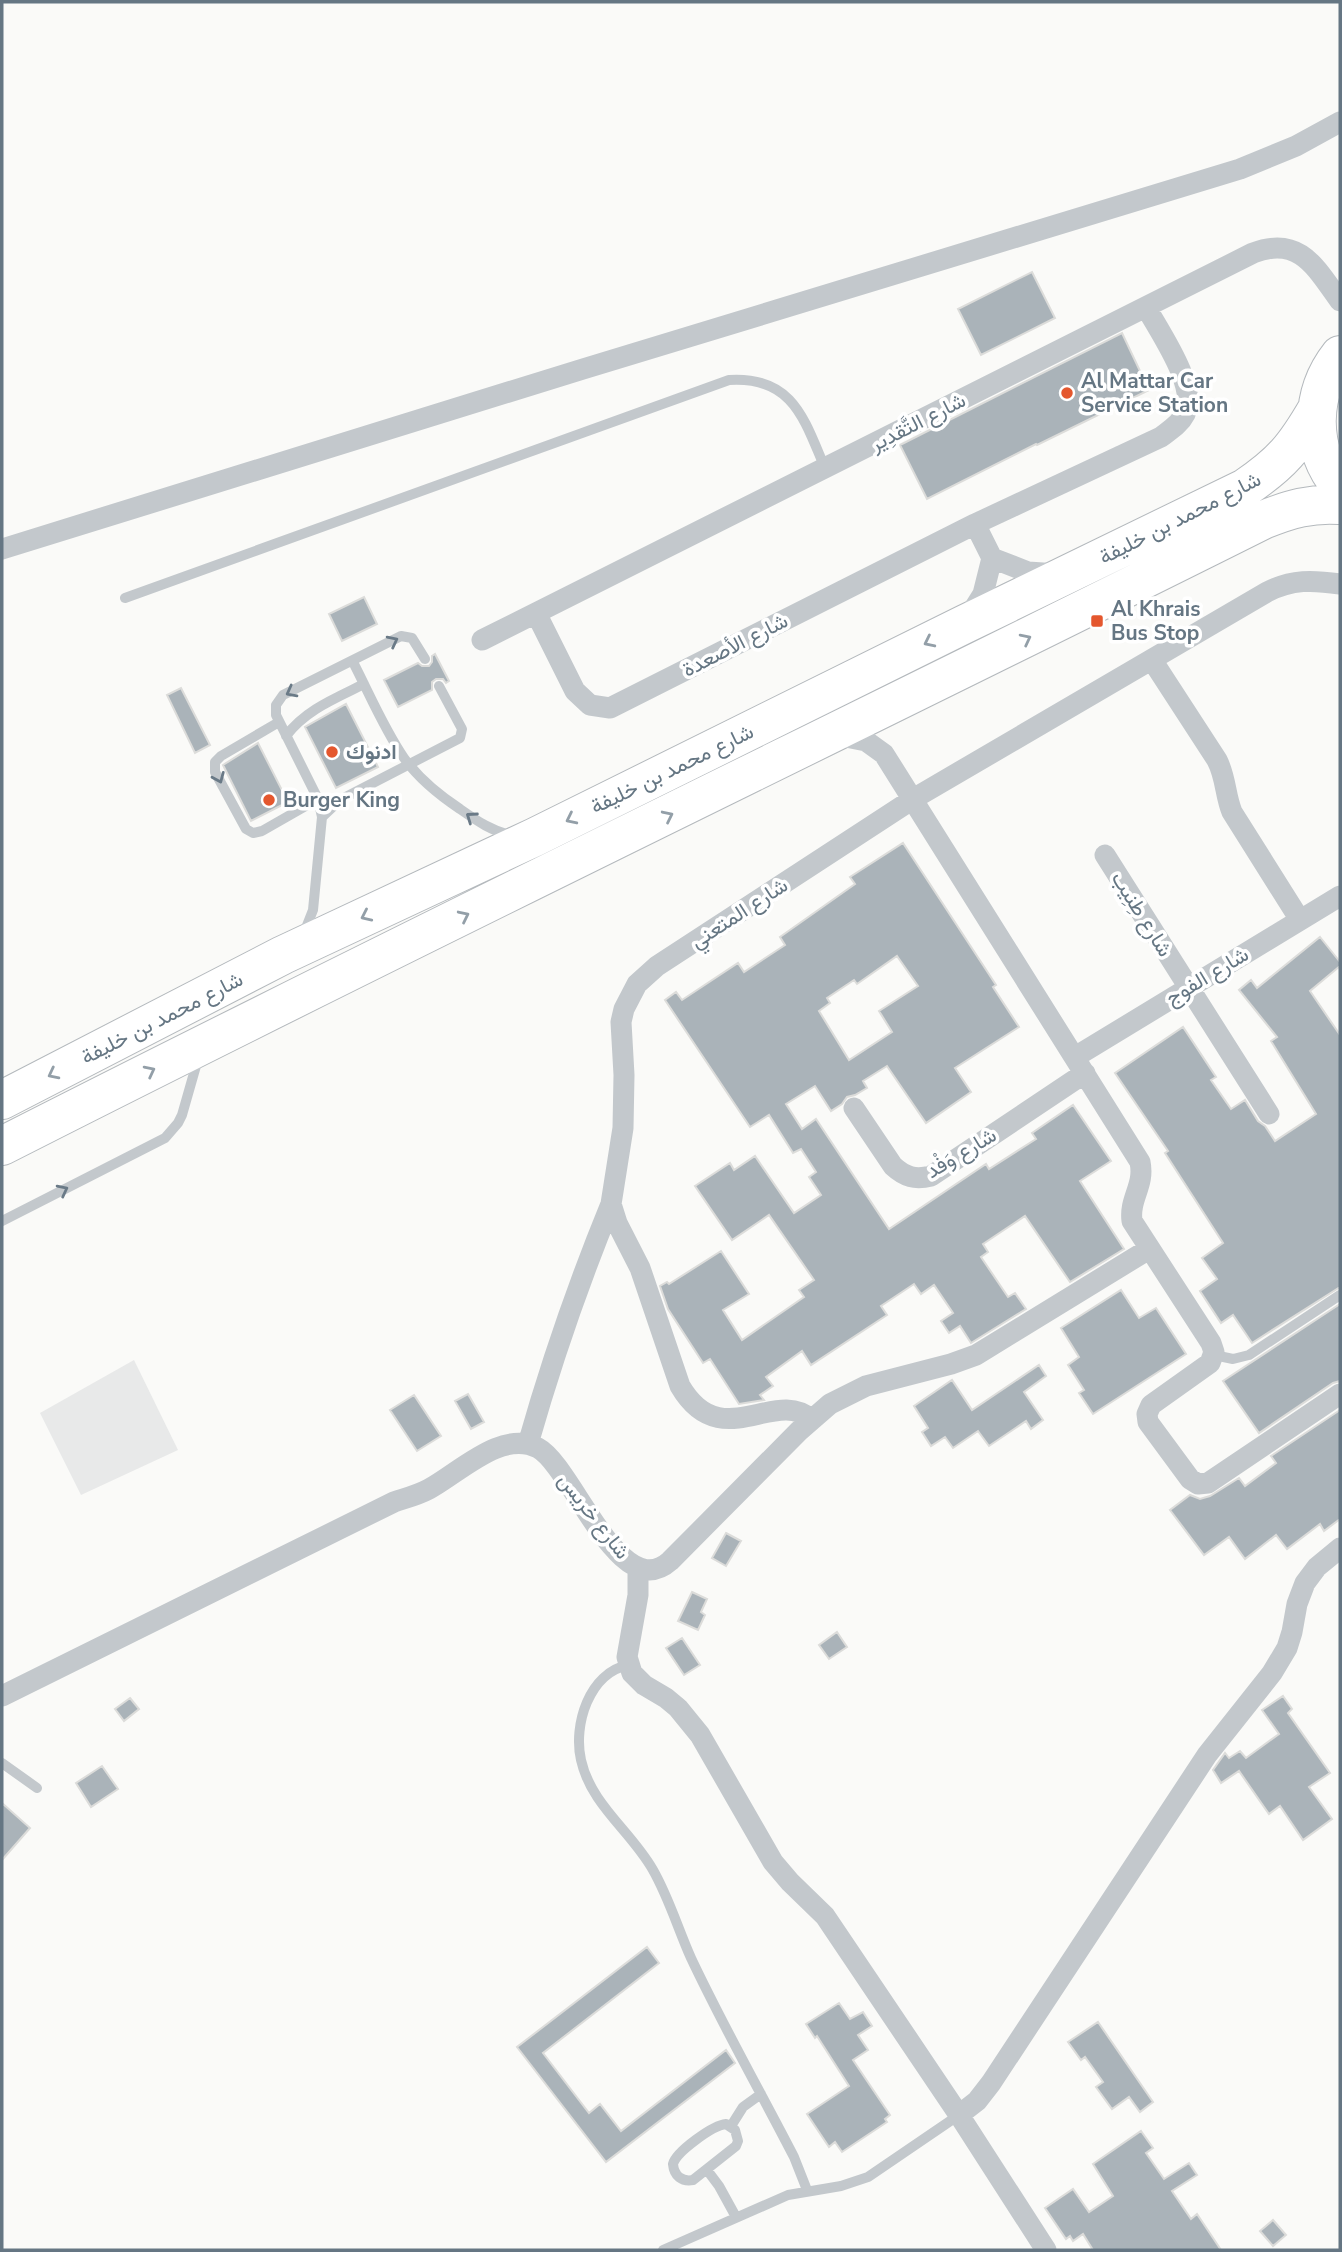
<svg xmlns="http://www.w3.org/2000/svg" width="1342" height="2252" font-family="'Nunito Sans',Vazirmatn,sans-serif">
<rect width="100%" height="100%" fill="#fafaf8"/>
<path fill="#e8e9e9" d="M134 1360 178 1450 81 1495 40 1413Z"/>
<path fill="#aab3b9" stroke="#dcdcda" stroke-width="2" fill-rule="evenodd" d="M1032 272 1055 318 981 355 958 309Z
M1122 333 1149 390 1037 445 1036 444 927 499 900 445Z
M364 597 377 624 342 641 329 614Z
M435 654 449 681 446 683 443 679H436L432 682V690L398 707 384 680 418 663 422 666H429L432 662V656Z
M181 688 210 745 195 753 167 695Z
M346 704 378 767 336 788 305 727Z
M258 743 288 802 251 821 223 765Z
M903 843 996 985 993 987 1019 1027 955 1068 971 1092 926 1123 887 1066 863 1081 867 1088 855 1095 847 1097 842 1104 831 1111 815 1086 786 1104 802 1129 816 1119 889 1229 986 1164 989 1169 1036 1139 1032 1133 1073 1105 1111 1161 1080 1181 1124 1249 1070 1282 1025 1216 983 1244 988 1252 981 1257 1008 1297 1015 1293 1026 1309 971 1343 960 1326 949 1333 941 1321 953 1313 934 1285 921 1294 914 1284 881 1306 887 1315 811 1365 802 1351 766 1377 773 1386 760 1395 764 1400 739 1404 710 1359 703 1363 668 1309 660 1286 667 1282 669 1284 721 1251 749 1294 723 1310 742 1340 804 1297 799 1290 814 1280 769 1215 732 1240 695 1186 730 1163 734 1170 755 1156 794 1213 821 1195 809 1177 816 1172 801 1149 793 1153 769 1115 750 1127 665 1000 676 992 682 1000 738 963 744 972 785 945 780 937 855 884 850 877ZM897 956 918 986 879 1011 892 1032 849 1060 819 1011 830 1003 827 998 854 980 857 984Z
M1320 937 1340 962V966L1310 991 1340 1035V1287L1252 1343 1233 1315 1221 1323 1200 1291 1217 1279 1202 1258 1223 1243 1165 1153 1168 1151 1115 1073 1183 1027 1216 1077 1211 1080 1231 1109 1245 1100 1258 1121 1265 1126 1275 1141 1316 1114 1271 1041 1277 1037 1239 990 1251 980 1257 988Z
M1121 1290 1139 1318 1156 1308 1186 1354 1093 1414 1079 1393 1084 1390 1068 1365 1079 1357 1061 1328Z
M1340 1304V1381L1333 1383 1259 1433 1223 1381Z
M1039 1365 1046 1376 1024 1392 1043 1420 1031 1429 1026 1421 989 1446 978 1431 953 1448 945 1437 931 1446 922 1432 928 1428 914 1406 952 1380 972 1410Z
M468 1394 484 1422 471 1429 455 1401Z
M414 1395 441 1436 417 1451 390 1410Z
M1340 1410V1519L1324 1531 1320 1524 1287 1549 1276 1535 1245 1559 1229 1537 1204 1555 1170 1510 1190 1495 1200 1499 1210 1496 1239 1478 1245 1486 1276 1463 1271 1456Z
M726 1533 741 1541 726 1566 712 1558Z
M692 1592 707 1599 701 1612 705 1615 698 1630 678 1621Z
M837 1632 847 1647 829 1659 819 1645Z
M682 1638 700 1665 684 1675 666 1648Z
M1283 1696 1292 1709 1288 1713 1330 1773 1309 1787 1332 1819 1303 1840 1280 1806 1269 1814 1239 1771 1221 1783 1213 1770 1225 1753 1229 1758 1240 1751 1246 1758 1279 1734 1262 1710Z
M130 1698 139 1709 124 1721 115 1709Z
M102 1766 118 1789 91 1807 76 1783Z
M2 1803 30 1828 2 1860Z
M647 1947 659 1963 543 2053 589 2113 600 2104 621 2131 726 2050 735 2063 606 2162 517 2047Z
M839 2003 850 2019 863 2012 872 2026 858 2035 868 2050 853 2060 890 2115 885 2119 887 2122 842 2152 835 2142 829 2147 807 2114 849 2086 817 2036 815 2038 806 2024Z
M1098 2022 1153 2102 1140 2112 1129 2097 1112 2109 1096 2087 1103 2082 1085 2057 1081 2060 1068 2042Z
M1141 2131 1153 2148 1146 2153 1164 2179 1189 2163 1197 2175 1172 2191 1191 2219 1197 2214 1221 2250H1093L1083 2234 1073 2241 1070 2236 1066 2239 1045 2208 1073 2189 1089 2212 1113 2196 1093 2164Z
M1273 2220 1286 2235 1273 2246 1260 2231Z"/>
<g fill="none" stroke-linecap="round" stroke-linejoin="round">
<g stroke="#b4b9bd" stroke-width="40">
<path id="highway" d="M1340 355C1310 393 1308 448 1340 486
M2 1100 283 955 535 837 963 625 1245 488C1282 463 1295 447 1317 409
M2 1146C420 933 843 730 1263 520 1290 509 1311 503 1340 505"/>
</g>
<path stroke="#c3c8cc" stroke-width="10" d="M125 598 729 380C793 376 804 419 825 468
M353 662C369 693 384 729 404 758 419 779 439 795 460 809 477 821 493 832 514 836
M279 722 221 756 215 762V772L246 829 253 833 262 831 318 799
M286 736C305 710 336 698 364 684
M322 817 340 800 460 738 462 729 439 686
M304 933 313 910 322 817 318 799 276 715V705L283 695 401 636 412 638 425 659
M2 1221 165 1138 178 1123 182 1115 198 1059
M1214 1355 1233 1359 1249 1355 1340 1295
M628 1665C589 1673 573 1725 581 1760 591 1805 631 1831 653 1870 669 1898 678 1929 691 1958 723 2026 760 2091 794 2157L807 2190
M2 1763 37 1788
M726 2124 735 2130 738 2141 736 2146 693 2180C682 2182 674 2176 673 2164 676 2152 713 2125 726 2124Z
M731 2126 743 2107 761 2094
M707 2170 719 2186 736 2217
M663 2250 788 2195 841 2186 868 2177 959 2115"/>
<path stroke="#c3c8cc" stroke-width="21" d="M2 549 583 369 1240 169 1296 146 1340 122
M992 558 1028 572 1058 574
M536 613 575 691 590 705 610 708 975 524 1161 437C1170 430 1180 424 1185 414 1198 386 1160 333 1146 307
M968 618 983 594 992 558 975 524
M482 640 1253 253C1300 235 1316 268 1340 301
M1152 660 1217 760C1226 777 1225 795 1232 812L1300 920
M836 735 866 741 884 754 1140 1162C1145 1186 1129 1198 1132 1221L1211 1343 1214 1352 1210 1363 1151 1405 1147 1414 1148 1422 1190 1479 1198 1484 1208 1483 1340 1394
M1105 855 1269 1114
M1075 1057 1340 896
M854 1108 893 1166C905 1177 915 1180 931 1176L1085 1073
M812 1420C775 1386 721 1456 680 1386L640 1268 617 1223 611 1204 623 1128 624 1075 621 1022 624 1009 637 984 657 966 913 799 1267 592C1292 579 1313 580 1340 584
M528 1444C551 1363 579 1282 611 1204
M638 1568V1595L627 1657 632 1673 644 1685 666 1698 678 1708 700 1735 773 1862 790 1882 825 1916 959 2115 1046 2250
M2 1696 394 1502C406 1498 418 1495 429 1489 459 1473 502 1429 538 1448 572 1466 620 1606 670 1561L799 1431 830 1404 866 1386 951 1364 976 1355 1149 1249
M959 2115 977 2101 991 2083 1207 1755 1272 1673 1287 1648 1292 1632 1297 1604 1305 1583 1317 1567 1340 1548"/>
<use href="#highway" stroke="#fff" stroke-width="38"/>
</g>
<defs><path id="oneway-chevron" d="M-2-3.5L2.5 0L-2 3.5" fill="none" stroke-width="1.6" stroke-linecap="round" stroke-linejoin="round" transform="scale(1.75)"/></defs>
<g stroke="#939fa8">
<use href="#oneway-chevron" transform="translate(1026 639) rotate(-27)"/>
<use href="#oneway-chevron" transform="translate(929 642) rotate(154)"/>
<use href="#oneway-chevron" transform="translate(668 816) rotate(-26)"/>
<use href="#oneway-chevron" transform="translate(571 819) rotate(154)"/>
<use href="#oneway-chevron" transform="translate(366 916) rotate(155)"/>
<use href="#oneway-chevron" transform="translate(464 916) rotate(-26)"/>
<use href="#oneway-chevron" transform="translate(150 1071) rotate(-27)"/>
<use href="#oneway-chevron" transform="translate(53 1074) rotate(153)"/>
</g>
<g stroke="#6a7a87">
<use href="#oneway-chevron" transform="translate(393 641) rotate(-27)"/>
<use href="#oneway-chevron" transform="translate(291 692) rotate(152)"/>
<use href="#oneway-chevron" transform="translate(219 778) rotate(67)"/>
<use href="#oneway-chevron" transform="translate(471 817) rotate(-145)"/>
<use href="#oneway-chevron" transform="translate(63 1190) rotate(-27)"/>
</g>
<g fill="#e4572e" stroke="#fff" stroke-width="2.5">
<circle cx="1067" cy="393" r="7"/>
<rect x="1090" y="614" width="14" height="14" rx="3.5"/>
<circle cx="332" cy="752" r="7"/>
<circle cx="269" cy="800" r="7"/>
</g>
<g text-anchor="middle" stroke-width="7" stroke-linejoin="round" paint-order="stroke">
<g font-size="21" font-weight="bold" fill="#657683" stroke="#fff" text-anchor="start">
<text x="1081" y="388">Al Mattar Car<tspan x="1081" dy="24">Service Station</tspan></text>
<text x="1111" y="616">Al Khrais<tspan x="1111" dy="24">Bus Stop</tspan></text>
<text x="346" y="759">ادنوك</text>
<text x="283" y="807">Burger King</text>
</g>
<g font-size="21" fill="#657683" stroke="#fff">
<text transform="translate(918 422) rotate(-27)" y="7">شارع التَّقدِير</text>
<text transform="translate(1180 518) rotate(-27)" y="7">شارع محمد بن خليفة</text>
<text transform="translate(735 645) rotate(-27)" y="7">شارع الأصعدة</text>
<text transform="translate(672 769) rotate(-26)" y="7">شارع محمد بن خليفة</text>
<text transform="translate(739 913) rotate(-33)" y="7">شارع المتعني</text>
<text transform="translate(1142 914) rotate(58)" y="7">شارع طِنِيب</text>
<text transform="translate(1207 976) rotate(-31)" y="7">شارع الفوج</text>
<text transform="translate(162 1018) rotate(-27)" y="7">شارع محمد بن خليفة</text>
<text transform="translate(961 1153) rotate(-31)" y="7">شارع وَفْد</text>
<text transform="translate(594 1516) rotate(52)" y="7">شارع خريس</text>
</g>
</g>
<rect width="1342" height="2252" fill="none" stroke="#657683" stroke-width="7"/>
</svg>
